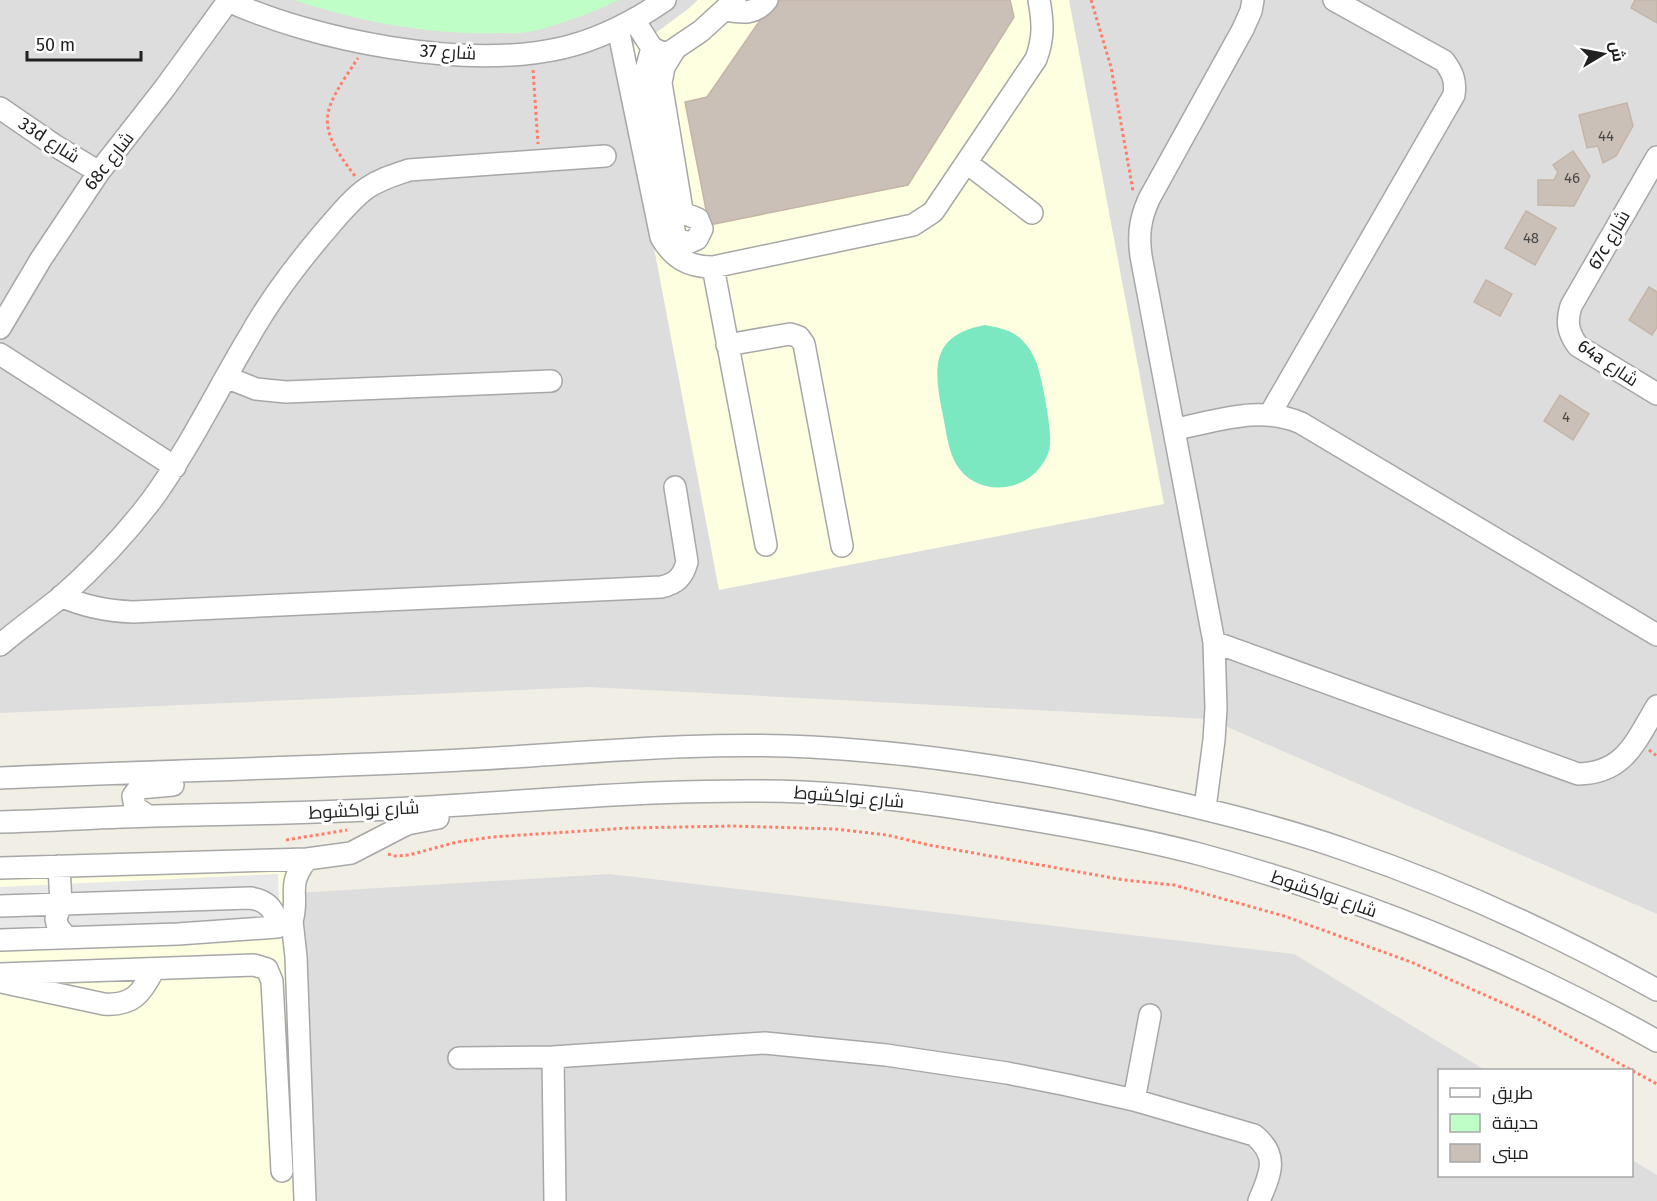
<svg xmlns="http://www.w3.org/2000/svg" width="1657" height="1201" font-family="'Fira Sans',Cairo,sans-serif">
<rect width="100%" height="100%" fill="#f1eee5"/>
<path fill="#dedddd" d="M0 0H1657V914L1209 719 589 687 0 713Z
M609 874 1294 954 1485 1070H1440V1176H1632V1160L1657 1175V1201H0V911Z"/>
<path fill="#feffe1" d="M698 0H1069L1164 504 719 590 617 53 653 35 688 9Z
M299 853 313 1201H0V862Z"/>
<path fill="#bfffc7" d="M293 0H619C591 13 562 24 533 31 521 34 508 33 496 33 427 35 358 21 293 0Z"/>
<path fill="#7ce8c2" d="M985 325C999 328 1013 330 1023 341 1029 347 1034 356 1037 364 1042 379 1052 430 1050 445 1049 453 1046 460 1041 466 1021 494 975 496 956 464 947 448 946 428 942 411 933 366 932 335 985 325Z"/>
<path fill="#e8e8e8" d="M278 874 280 935 0 947V887Z"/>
<path fill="#cac0b8" stroke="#c5b5a6" stroke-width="1.5" d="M774 0H1010L1014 17 908 185 709 225 685 102 707 97Z
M1635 0H1657V23L1631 8Z
M1627 103 1633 126 1616 156 1603 163 1598 146 1587 148 1579 115Z
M1573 151 1590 176 1574 206 1538 205V180H1554L1558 172 1553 165Z
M1526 211 1556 228 1535 265 1505 248Z
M1486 280 1512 294 1500 316 1474 302Z
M1649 287 1657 292V327L1652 335 1629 320Z
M1560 395 1589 414 1573 440 1544 421Z"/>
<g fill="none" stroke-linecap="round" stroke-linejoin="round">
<g stroke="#a7a7a7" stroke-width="24">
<path id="minor" d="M226 0C315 41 465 70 562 48 600 39 633 22 665 0
M725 10C742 13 755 15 767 0
M634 20 652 48 663 53 670 52 701 31 735 0
M618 28 661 237C673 258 688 267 713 267L913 225 933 212 1036 59C1044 38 1043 22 1039 0
M652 48 646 70 648 88 675 235 678 239 688 243 697 239 702 229 698 219 686 214 682 210 661 83 664 67 675 49
M0 108 54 145 99 172
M1657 157 1571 306C1566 322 1568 333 1578 346L1657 394
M967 163 1032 213
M713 267 766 545
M0 328 41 259 99 172 164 89 228 1
M727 345 790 334 799 337 804 344 842 546
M0 354 175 467
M226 377 256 389 286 392 551 381
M1270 414 1454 95C1456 81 1453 73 1444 61L1334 0
M1175 429C1218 421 1260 405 1301 423L1657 635
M61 596C85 607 107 611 133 612L661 587C676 584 683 577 687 562L675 487
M1214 642 1578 774C1625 773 1635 742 1657 706
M0 645C20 628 41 613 61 597 94 568 125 535 151 501 189 449 216 392 249 337 269 301 294 268 320 237 334 221 350 200 367 188 380 179 394 175 409 170L605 156
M0 778C154 771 307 768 461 760 577 754 694 741 811 747 924 753 1038 771 1148 796 1215 811 1281 827 1346 850 1454 887 1558 935 1657 990
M1205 808 1214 740 1216 708 1214 642 1141 256C1138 235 1140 219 1149 199L1243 29 1251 11 1253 0
M148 816 135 807 133 796 139 788 173 785
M0 822C51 821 103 817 154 816 239 814 325 813 410 808 541 801 672 787 803 792 865 795 928 803 989 813 1060 824 1130 836 1199 854 1358 897 1513 960 1657 1041
M59 866 61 904 56 919 58 927 67 938
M0 868 307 859 351 853 407 824 438 818
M0 906 250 898C268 900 276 911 277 927
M292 921 296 957 305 1201
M0 940 178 934 277 927 292 921C300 894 285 887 307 859
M0 974 254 965 267 969 272 981 282 1171
M1 982 104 1004C133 1006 142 993 154 969
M553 1057 765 1043 886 1055 1007 1073 1067 1085 1134 1100 1254 1135C1280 1156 1270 1174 1259 1201
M459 1058 553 1057 555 1201
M1134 1100 1150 1015"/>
</g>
<path stroke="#ff7e69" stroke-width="3" stroke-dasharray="3 3" stroke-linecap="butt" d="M1091 0 1111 67 1133 191
M533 70 538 144
M355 176C313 122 323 111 358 58
M1649 750 1657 756
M286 840 347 830
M388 854 395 856 409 855 457 842 492 837 628 828 732 826 835 829 887 835 929 845 1124 880 1174 885 1284 916 1411 962 1534 1017 1657 1084"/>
<use href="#minor" stroke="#fff" stroke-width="21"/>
</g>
<g text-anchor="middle" stroke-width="6" stroke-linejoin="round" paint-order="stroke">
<g font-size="15" fill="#4a4846">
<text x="1606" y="141">44</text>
<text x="1572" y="183">46</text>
<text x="1531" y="243">48</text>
<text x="1566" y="422">4</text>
</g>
<g font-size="18" fill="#202020" stroke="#fff">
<text transform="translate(448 52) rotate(3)" y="6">شارع 37</text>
<text transform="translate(49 140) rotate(33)" y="6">33d شارع</text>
<text transform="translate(109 161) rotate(-52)" y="6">68c شارع</text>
<text transform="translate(1609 240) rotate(-60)" y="6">67c شارع</text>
<text transform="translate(1608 363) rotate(34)" y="6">64a شارع</text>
<text transform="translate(849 797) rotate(5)" y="6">شارع نواكشوط</text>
<text transform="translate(364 810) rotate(-3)" y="6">شارع نواكشوط</text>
<text transform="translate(1324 894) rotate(19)" y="6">شارع نواكشوط</text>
</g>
</g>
<rect x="1438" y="1069" width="195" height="108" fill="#ffffff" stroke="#a6a6a6" stroke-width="1.5"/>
<rect x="1450" y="1088" width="30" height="9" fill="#ffffff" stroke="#a6a6a6" stroke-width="1.5"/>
<text x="1492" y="1099" font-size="18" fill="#202020">طريق</text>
<rect x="1450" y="1114" width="30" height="18" fill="#bfffc7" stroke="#a6a6a6" stroke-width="1.5"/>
<text x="1492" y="1129" font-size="18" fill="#202020">حديقة</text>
<rect x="1450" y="1144" width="30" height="18" fill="#cac0b8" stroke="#a6a6a6" stroke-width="1.5"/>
<text x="1492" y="1159" font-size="18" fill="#202020">مبنى</text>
<g transform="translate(1603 54) rotate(80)" stroke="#ffffff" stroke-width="4.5" paint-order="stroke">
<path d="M0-4.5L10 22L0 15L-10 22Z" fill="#202020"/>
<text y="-9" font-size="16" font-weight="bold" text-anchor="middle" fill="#202020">ش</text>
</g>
<path d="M27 51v9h114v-9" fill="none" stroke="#202020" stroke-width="3"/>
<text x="36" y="51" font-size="18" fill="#202020" stroke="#ffffff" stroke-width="4.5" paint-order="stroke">50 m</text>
</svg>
